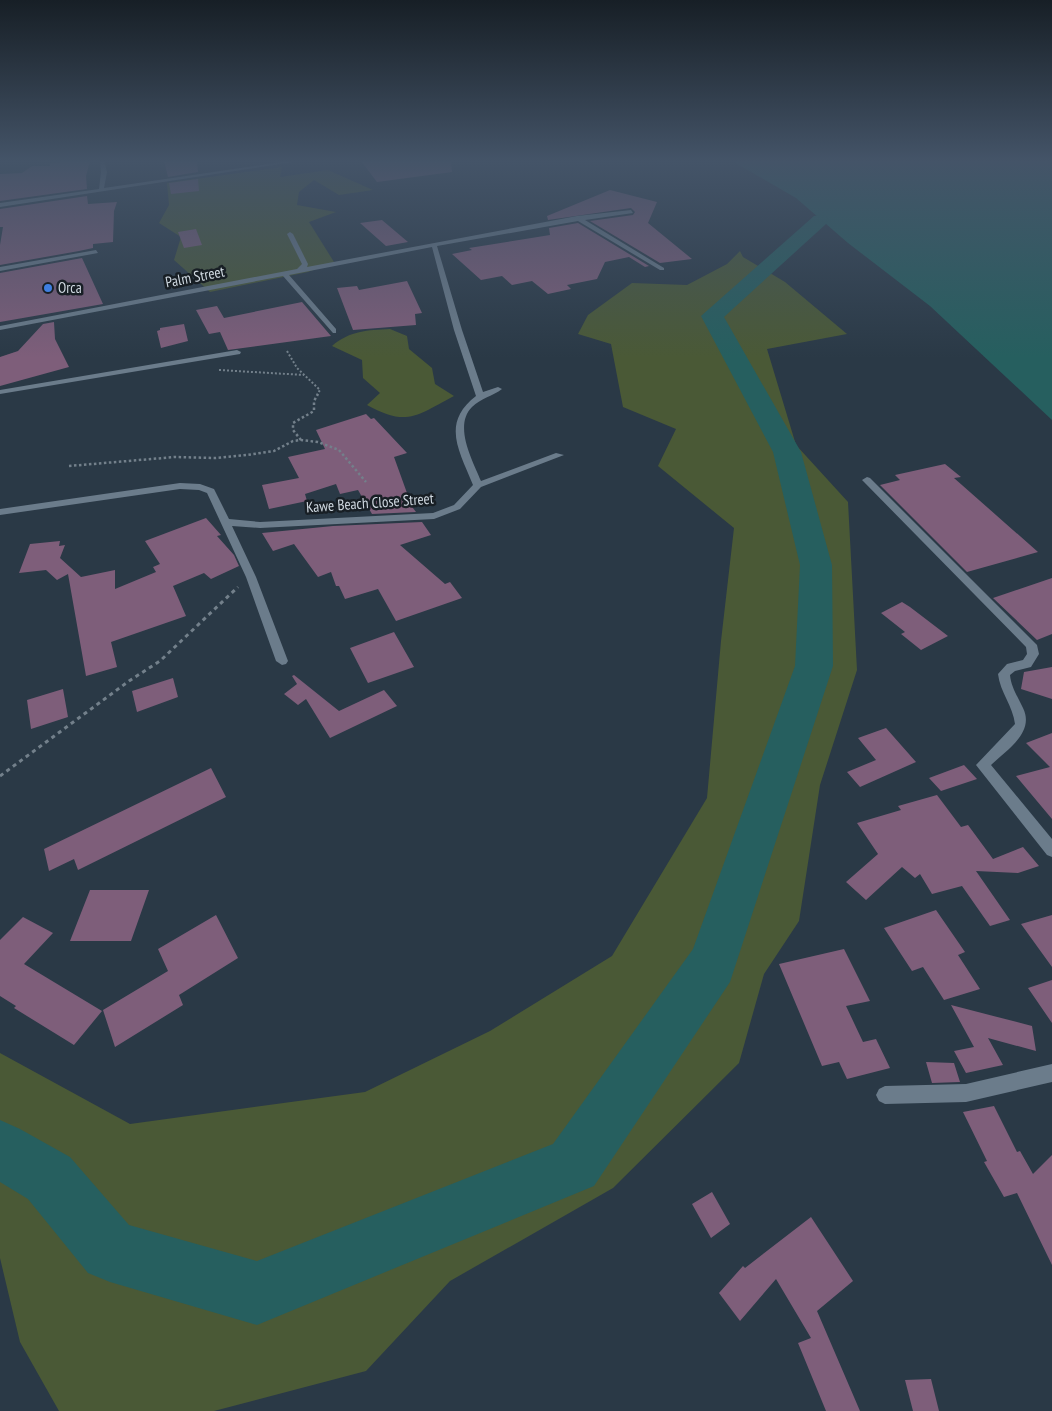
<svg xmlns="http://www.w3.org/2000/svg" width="1052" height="1411" font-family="'PT Sans Narrow',sans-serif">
<rect width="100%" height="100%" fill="#2a3946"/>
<path fill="#4a5936" d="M282 167 280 177 328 170 373 190 339 195 314 180 299 192 297 205 336 212 309 222 334 262 308 272 210 292 174 260 181 237 159 223 169 205 167 183Z
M740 251 743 257 785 282 847 334 767 349 796 445 848 502 857 670 820 785 799 921 764 974 739 1063 613 1188 450 1281 366 1371 214 1411H59L20 1342 0 1258V1053L130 1124 365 1092 490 1031 612 956 707 798 721 641 734 528 658 466 676 429 623 407 611 344 578 334 588 315 632 283 687 285 727 264Z
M390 329 407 336 409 349 432 368 435 384 454 396C416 416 407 427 367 405L380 393 363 378 362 360 332 346C349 331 368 330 390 329Z"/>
<path fill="#265f5f" d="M732 161H1052V420L930 306 848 243 796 198Z"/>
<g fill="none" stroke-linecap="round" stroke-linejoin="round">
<path fill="#265f5f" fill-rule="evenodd" d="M820 215 826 216 829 220 826 224 724 317 801 452 832 565 833 666 730 982 594 1186 257 1325 110 1282 88 1273 28 1199 0 1182V1120L20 1129 70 1157 129 1225 257 1261 553 1144 693 949 795 666 800 565 773 452 701 316 814 216Z"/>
</g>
<path fill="#7e5e7a" d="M90 161 86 176 87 189 0 201V174L22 173 32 166H50V163Z
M164 161H197L198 172 168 177Z
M361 161H451L452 172 377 182Z
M198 179 199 191 171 194 169 183Z
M610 190 657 202 648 223 692 259 660 263 590 221 633 215 635 212 631 208 548 220 547 216Z
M87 196 88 204 117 202 114 211 113 242 93 244V248L79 251 0 265V245L3 227H0V209Z
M382 220 408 242 386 246 360 223Z
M578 223 649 266 645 267 629 257 605 262 597 279 567 285 571 289 548 294 532 281 512 285 502 276 481 280 452 254 472 250 469 248 550 235 549 228Z
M196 229 202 245 184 248 178 232Z
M82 258 103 304 0 322V273Z
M407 281 422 313 415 314 416 325 353 330 337 288 357 286 359 290Z
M302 302 331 336 228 350 220 332 209 334 196 310 217 306 224 318Z
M54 322 55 339 69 367 0 386V357L18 351 43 324Z
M184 324 188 341 161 348 157 331 160 330V328Z
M366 414 371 419 374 418 407 453 394 457 407 493 418 500 410 504 416 512 372 514 358 490 340 494 336 484 305 494 307 501 269 509 262 485 299 478 288 457 325 449 316 430Z
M945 464 961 477 954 478 1038 552 967 572 880 485 900 480 895 475Z
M206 518 221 535 217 536 234 555 239 566 211 579 204 573 173 586 186 616 111 642 117 667 86 676 68 574 57 580 46 570 19 573 30 544 60 541 59 546 65 545 60 558 81 577 115 570V589L156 572 153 567 160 564 145 541Z
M422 522 431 535 400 545 445 584 450 582 462 598 396 621 378 589 345 599 339 586H336L331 572 318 577 294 544 273 551 262 533 333 526Z
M1052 578V634L1037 640 993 598Z
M902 602 910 607 948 636 921 650 901 634 905 632 881 613Z
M394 632 414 667 368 683 350 648Z
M1052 667V699L1021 689 1024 672Z
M294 675 339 711 384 690 397 706 330 738 306 699 298 705 284 694 297 684 292 676Z
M173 678 178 697 137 712 132 691Z
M63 689 68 717 31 729 27 700Z
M886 728 916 762 860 787 847 772 876 760 858 738Z
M1052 733V819L1016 776 1050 767 1026 743Z
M964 765 977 779 941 791 929 778Z
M211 768 226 797 78 870 74 859 49 871 44 849Z
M937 795 961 827 968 825 993 859 1023 847 1039 866 1018 873 976 871 1010 920 990 926 962 886 932 894 920 874 915 878 902 867 866 900 846 882 878 854 857 823 901 810 898 806Z
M90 890H149L131 941H70Z
M936 910 965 952 958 955 980 989 944 1000 923 967 912 971 884 928Z
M216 915 238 958 179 995 183 1005 115 1047 103 1010 168 971 158 949Z
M1052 915V967L1021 924Z
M23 917 53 933 24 964 102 1011 74 1045 14 1008 16 1006 0 996V940Z
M844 949 870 1001 846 1006 863 1042 876 1039 890 1068 847 1079 839 1062 822 1066 779 964Z
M1052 980V1023L1028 988Z
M951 1005 1032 1026 1036 1051 988 1038 1003 1065 966 1073 954 1051 974 1047Z
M926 1062 954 1063 960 1082 932 1083Z
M994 1106 1017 1152 1020 1151 1033 1174 1052 1155V1265L1017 1193 1004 1197 984 1162 987 1161 963 1112Z
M712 1192 730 1224 711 1238 692 1204Z
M811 1217 853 1281 817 1311 860 1411H826L798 1343 811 1338 776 1279 740 1321 719 1293 743 1266 745 1268Z
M931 1379 939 1411H913L905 1380Z"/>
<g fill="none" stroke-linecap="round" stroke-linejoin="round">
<path stroke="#73808b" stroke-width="2" stroke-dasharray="2 2" stroke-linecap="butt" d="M287 351 297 368 320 390 317 395
M219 370 304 375"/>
<path stroke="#73808b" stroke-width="2.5" stroke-dasharray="2.5 2.5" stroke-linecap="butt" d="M301 440 293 430V423L314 411V401L318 394
M69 466 175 457 216 458 247 455 274 451 293 441 301 440 318 442 339 450 366 482"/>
<path stroke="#73808b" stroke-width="3" stroke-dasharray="4 4" stroke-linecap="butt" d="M0 776 129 681 160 661 238 587"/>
<path fill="#6b7c8b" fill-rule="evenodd" d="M100 161H104L107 172 104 188 289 161H300L0 207V203L99 189 101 172Z
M631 210 633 213 585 220 664 268V270H660L578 221 437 246 462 330 483 392 498 387 502 389C493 396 481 398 472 407 453 426 473 461 481 481L556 453 564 455 481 487 460 509 434 519 260 528 232 526 256 577 288 661 286 664 282 665 276 661 246 577 207 493 199 490 180 489 0 515V509L180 483 200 484 214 489 229 519 260 522 433 513 454 505 473 485C459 450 441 423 476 396L454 330 432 247 289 275 336 329V333H333L283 276 0 330V326L297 269 302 264 287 234 290 232 293 234 308 264 307 267 577 216Z
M96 250 98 253 0 271V267Z
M237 350 241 352 240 354 0 394V390Z
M867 477 870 478 1037 645 1039 654 1031 667 1015 671 1010 675C1011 687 1018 697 1023 708 1035 732 1007 750 991 765L1052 839V857L1047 855 976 765 1015 724C1013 706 1000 692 998 674L1007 664 1023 660 1027 654 1026 647 864 482 862 480Z
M1052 1064V1082L966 1102 885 1104 879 1101 876 1095 879 1089 885 1086 966 1084Z"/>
</g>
<linearGradient id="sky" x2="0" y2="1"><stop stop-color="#171f26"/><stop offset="0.45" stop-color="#445468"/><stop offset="1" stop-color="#445468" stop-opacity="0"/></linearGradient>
<rect width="1052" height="358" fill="url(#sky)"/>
<circle fill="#3f7fe0" stroke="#181f25" stroke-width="2" cx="48" cy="288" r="5"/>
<g text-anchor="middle" stroke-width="5" stroke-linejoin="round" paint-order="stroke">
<g font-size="15" fill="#cfd8e0" stroke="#181f25">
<text transform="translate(195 277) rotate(-11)" y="5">Palm Street</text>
<text transform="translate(370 503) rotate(-4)" y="5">Kawe Beach Close Street</text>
</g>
<g font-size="15" fill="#cfd8e0" stroke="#181f25" text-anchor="start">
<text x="58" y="293">Orca</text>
</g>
</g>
</svg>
